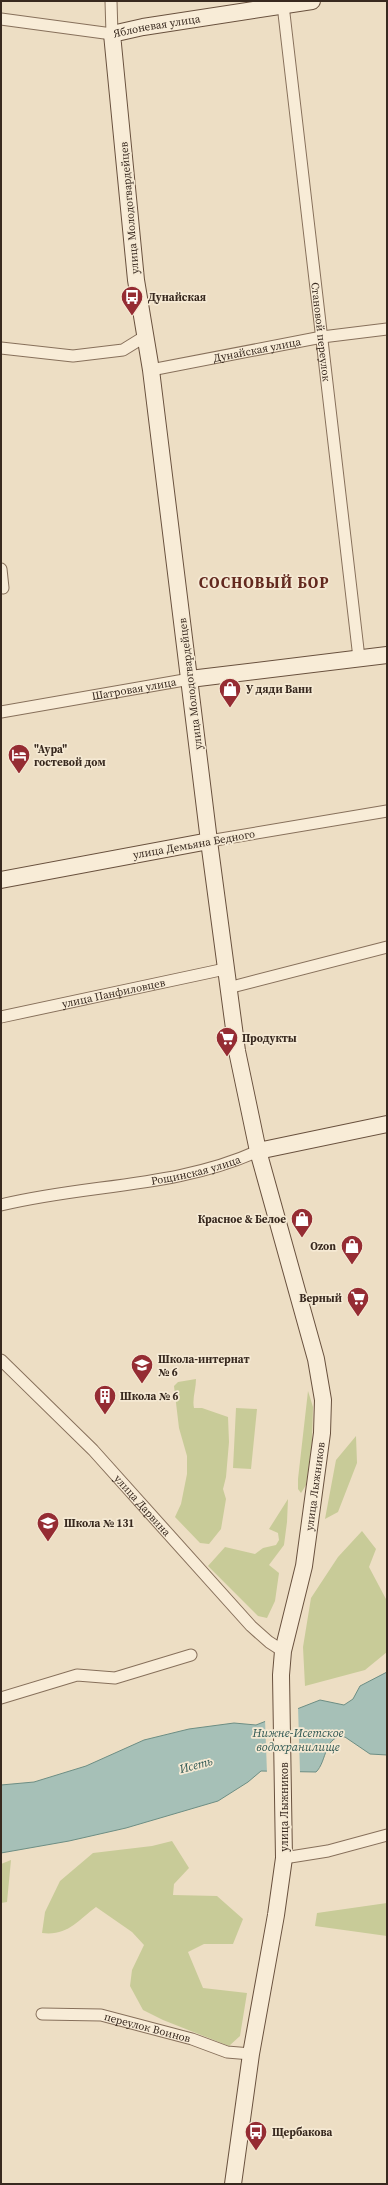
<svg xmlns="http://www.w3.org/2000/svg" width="388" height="2185" font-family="'Source Serif 4',serif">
<rect width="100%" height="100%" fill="#eddec4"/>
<path fill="#c8cb98" d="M196 1379C196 1389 192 1399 194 1408H202L228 1417 229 1442 226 1477 223 1489 226 1499 221 1529 209 1544 200 1543 175 1517 181 1504 187 1474V1456L179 1428 174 1386 178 1382Z
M308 1391 313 1407 312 1442 306 1485 301 1493 298 1489V1479Z
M236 1408 257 1409 251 1469 233 1468Z
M356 1436 357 1463 338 1512 325 1519 336 1460Z
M288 1499 287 1522 284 1545 269 1565 279 1573 275 1601 267 1618 258 1616 208 1566 225 1547 255 1554 263 1548 276 1545 279 1540 278 1533 269 1529Z
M362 1531 376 1549 369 1567 387 1601V1652L365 1670 305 1686 303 1647 311 1598 338 1557Z
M172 1841 189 1868 174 1884 173 1895 217 1896 243 1919 233 1944H204L188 1952 203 1988 247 1993 240 2036 229 2046 163 2020 143 2010 130 1986 132 1970 144 1945 132 1932 96 1907C77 1921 68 1936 42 1933L45 1912 60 1881 93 1853 152 1846Z
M11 1860 7 1902 1 1903V1864Z
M387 1903V1936L315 1926 317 1913Z"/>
<path fill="#a6c0b7" stroke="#6d8e84" d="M387 1672V1755L370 1754 345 1737C324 1734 327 1762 316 1772L261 1771 248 1782 218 1801 126 1828 69 1841 1 1853V1785L34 1782 86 1766 144 1740 189 1729 234 1723 256 1725 320 1700 344 1705 353 1699 360 1686Z"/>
<path fill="#eddec4" d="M298 1706 300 1773H267L265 1719Z"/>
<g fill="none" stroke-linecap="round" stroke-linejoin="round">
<g stroke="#87705b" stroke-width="13">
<g id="street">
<path id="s1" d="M283 5 359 658"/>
<path d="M1 19 112 34 111 1"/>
<path d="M1 348 73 356 123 350 144 337"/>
<path id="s2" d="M151 370 322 337 387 329"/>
<path d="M1 569 3 588"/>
<path id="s3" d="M1 712 190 679"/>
<path d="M209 841 387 811"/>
<path d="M228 988 387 947"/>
<path id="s4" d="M1 1017 225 969"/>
<path id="s5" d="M1 1205C85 1184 177 1188 258 1151"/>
<path id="s6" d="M1 1360 93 1450 251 1626 269 1642 283 1651"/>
<path d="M1 1698 77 1675 115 1678 191 1655"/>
<path d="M284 1858 328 1851 387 1835"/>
<path id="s7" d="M42 2014 101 2015 192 2039 227 2052 251 2054"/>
</g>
</g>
<g stroke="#69513e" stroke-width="18">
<g id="secondary">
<path d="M190 679 387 655"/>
<path d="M1 880 209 841"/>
<path d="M258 1151 387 1124"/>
<path id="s8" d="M233 2184 251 2054 276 1915 284 1858 281 1675 283 1651 304 1566 322 1433 323 1400 316 1359 258 1151 237 1051 209 841 151 370 136 280 112 34 143 27 312 1"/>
</g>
</g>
<use href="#street" stroke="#f8ecd7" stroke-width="11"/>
<use href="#secondary" stroke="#f8ecd7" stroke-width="16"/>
</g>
<defs>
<g id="bus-pin" transform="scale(1.15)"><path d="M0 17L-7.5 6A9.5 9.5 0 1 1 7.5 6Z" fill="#952c33" stroke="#f5e9d3"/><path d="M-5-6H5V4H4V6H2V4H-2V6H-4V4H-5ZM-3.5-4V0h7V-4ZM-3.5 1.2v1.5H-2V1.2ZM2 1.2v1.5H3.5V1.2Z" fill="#fff"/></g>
<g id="shop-pin" transform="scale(1.15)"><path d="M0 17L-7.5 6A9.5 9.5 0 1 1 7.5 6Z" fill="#952c33" stroke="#f5e9d3"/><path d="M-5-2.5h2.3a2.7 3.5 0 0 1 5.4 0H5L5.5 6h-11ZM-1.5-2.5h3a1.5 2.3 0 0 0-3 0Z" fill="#fff"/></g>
<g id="hotel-pin" transform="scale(1.15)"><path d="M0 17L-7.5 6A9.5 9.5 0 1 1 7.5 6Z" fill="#952c33" stroke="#f5e9d3"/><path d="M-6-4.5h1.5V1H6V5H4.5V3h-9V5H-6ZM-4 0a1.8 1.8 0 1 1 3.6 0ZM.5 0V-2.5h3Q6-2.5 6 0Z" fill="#fff"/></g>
<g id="supermarket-pin" transform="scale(1.15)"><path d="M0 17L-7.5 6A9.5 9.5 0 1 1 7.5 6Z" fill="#952c33" stroke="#f5e9d3"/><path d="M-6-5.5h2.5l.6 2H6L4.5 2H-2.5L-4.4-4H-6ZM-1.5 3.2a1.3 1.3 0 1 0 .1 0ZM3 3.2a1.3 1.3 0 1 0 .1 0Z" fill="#fff"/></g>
<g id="school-pin" transform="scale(1.15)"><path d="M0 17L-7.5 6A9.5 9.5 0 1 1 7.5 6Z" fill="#952c33" stroke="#f5e9d3"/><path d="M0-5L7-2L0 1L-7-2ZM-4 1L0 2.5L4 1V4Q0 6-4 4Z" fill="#fff"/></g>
<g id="building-pin" transform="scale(1.15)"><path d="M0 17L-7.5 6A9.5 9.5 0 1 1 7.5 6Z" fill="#952c33" stroke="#f5e9d3"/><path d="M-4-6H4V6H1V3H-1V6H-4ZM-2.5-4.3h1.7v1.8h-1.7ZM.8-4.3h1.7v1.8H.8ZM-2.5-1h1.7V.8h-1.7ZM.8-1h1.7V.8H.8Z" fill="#fff"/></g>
</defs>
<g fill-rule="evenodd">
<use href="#bus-pin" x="132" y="297"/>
<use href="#shop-pin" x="230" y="689"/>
<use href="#hotel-pin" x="19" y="755"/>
<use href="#supermarket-pin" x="227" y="1038"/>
<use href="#shop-pin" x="302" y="1219"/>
<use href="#shop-pin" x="352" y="1246"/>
<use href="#supermarket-pin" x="358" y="1298"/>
<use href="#school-pin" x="142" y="1365"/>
<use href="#building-pin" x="105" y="1396"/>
<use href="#school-pin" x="48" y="1523"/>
<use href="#bus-pin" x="256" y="2132"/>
</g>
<g text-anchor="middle" stroke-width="3.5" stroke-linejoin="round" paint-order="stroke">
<g font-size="11" fill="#38291f" stroke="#f5e9d3">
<text dy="4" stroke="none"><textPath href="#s8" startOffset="2222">Яблоневая улица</textPath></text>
<text transform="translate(129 208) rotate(-95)" y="4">улица Молодогвардейцев</text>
<text dy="4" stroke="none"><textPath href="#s1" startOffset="329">Становой переулок</textPath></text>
<text dy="4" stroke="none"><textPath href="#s2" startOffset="108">Дунайская улица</textPath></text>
<text transform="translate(190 684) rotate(-97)" y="4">улица Молодогвардейцев</text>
<text dy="4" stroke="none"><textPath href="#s3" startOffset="135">Шатровая улица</textPath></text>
<text transform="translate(194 844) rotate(-10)" y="4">улица Демьяна Бедного</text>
<text dy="4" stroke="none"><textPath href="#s4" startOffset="115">улица Панфиловцев</textPath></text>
<text dy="4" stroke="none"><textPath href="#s5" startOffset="198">Рощинская улица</textPath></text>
<text dy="4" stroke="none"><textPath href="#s8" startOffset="705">улица Лыжников</textPath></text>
<text dy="4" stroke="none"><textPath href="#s6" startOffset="203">улица Дарвина</textPath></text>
<text transform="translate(284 1807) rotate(-90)" y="4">улица Лыжников</text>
<text dy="4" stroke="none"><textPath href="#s7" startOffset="107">переулок Воинов</textPath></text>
</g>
<g font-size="11" font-weight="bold" fill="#38291f" stroke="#f5e9d3" text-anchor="start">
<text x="148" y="301">Дунайская</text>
<text x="246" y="693">У дяди Вани</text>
<text x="34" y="753">"Аура"<tspan x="34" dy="13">гостевой дом</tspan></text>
<text x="242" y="1042">Продукты</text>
<text x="286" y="1223" text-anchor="end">Красное &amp; Белое</text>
<text x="336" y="1250" text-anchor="end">Ozon</text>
<text x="342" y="1302" text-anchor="end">Верный</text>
<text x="158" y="1363">Школа-интернат<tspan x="158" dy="13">№ 6</tspan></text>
<text x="120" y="1400">Школа № 6</text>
<text x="64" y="1527">Школа № 131</text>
<text x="272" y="2136">Щербакова</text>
</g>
<g font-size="12" font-style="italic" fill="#2e5752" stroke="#f5e9d3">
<text x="298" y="1737">Нижне-Исетское<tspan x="298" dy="14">водохранилище</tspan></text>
<text transform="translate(196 1765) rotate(-15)" y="4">Исеть</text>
</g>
<g font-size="15" font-weight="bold" letter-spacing="1" fill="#63291f" stroke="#f5e9d3">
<text x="264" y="588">СОСНОВЫЙ БОР</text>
</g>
</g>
<rect width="388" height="2185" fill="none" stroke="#38291f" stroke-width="4"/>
</svg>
